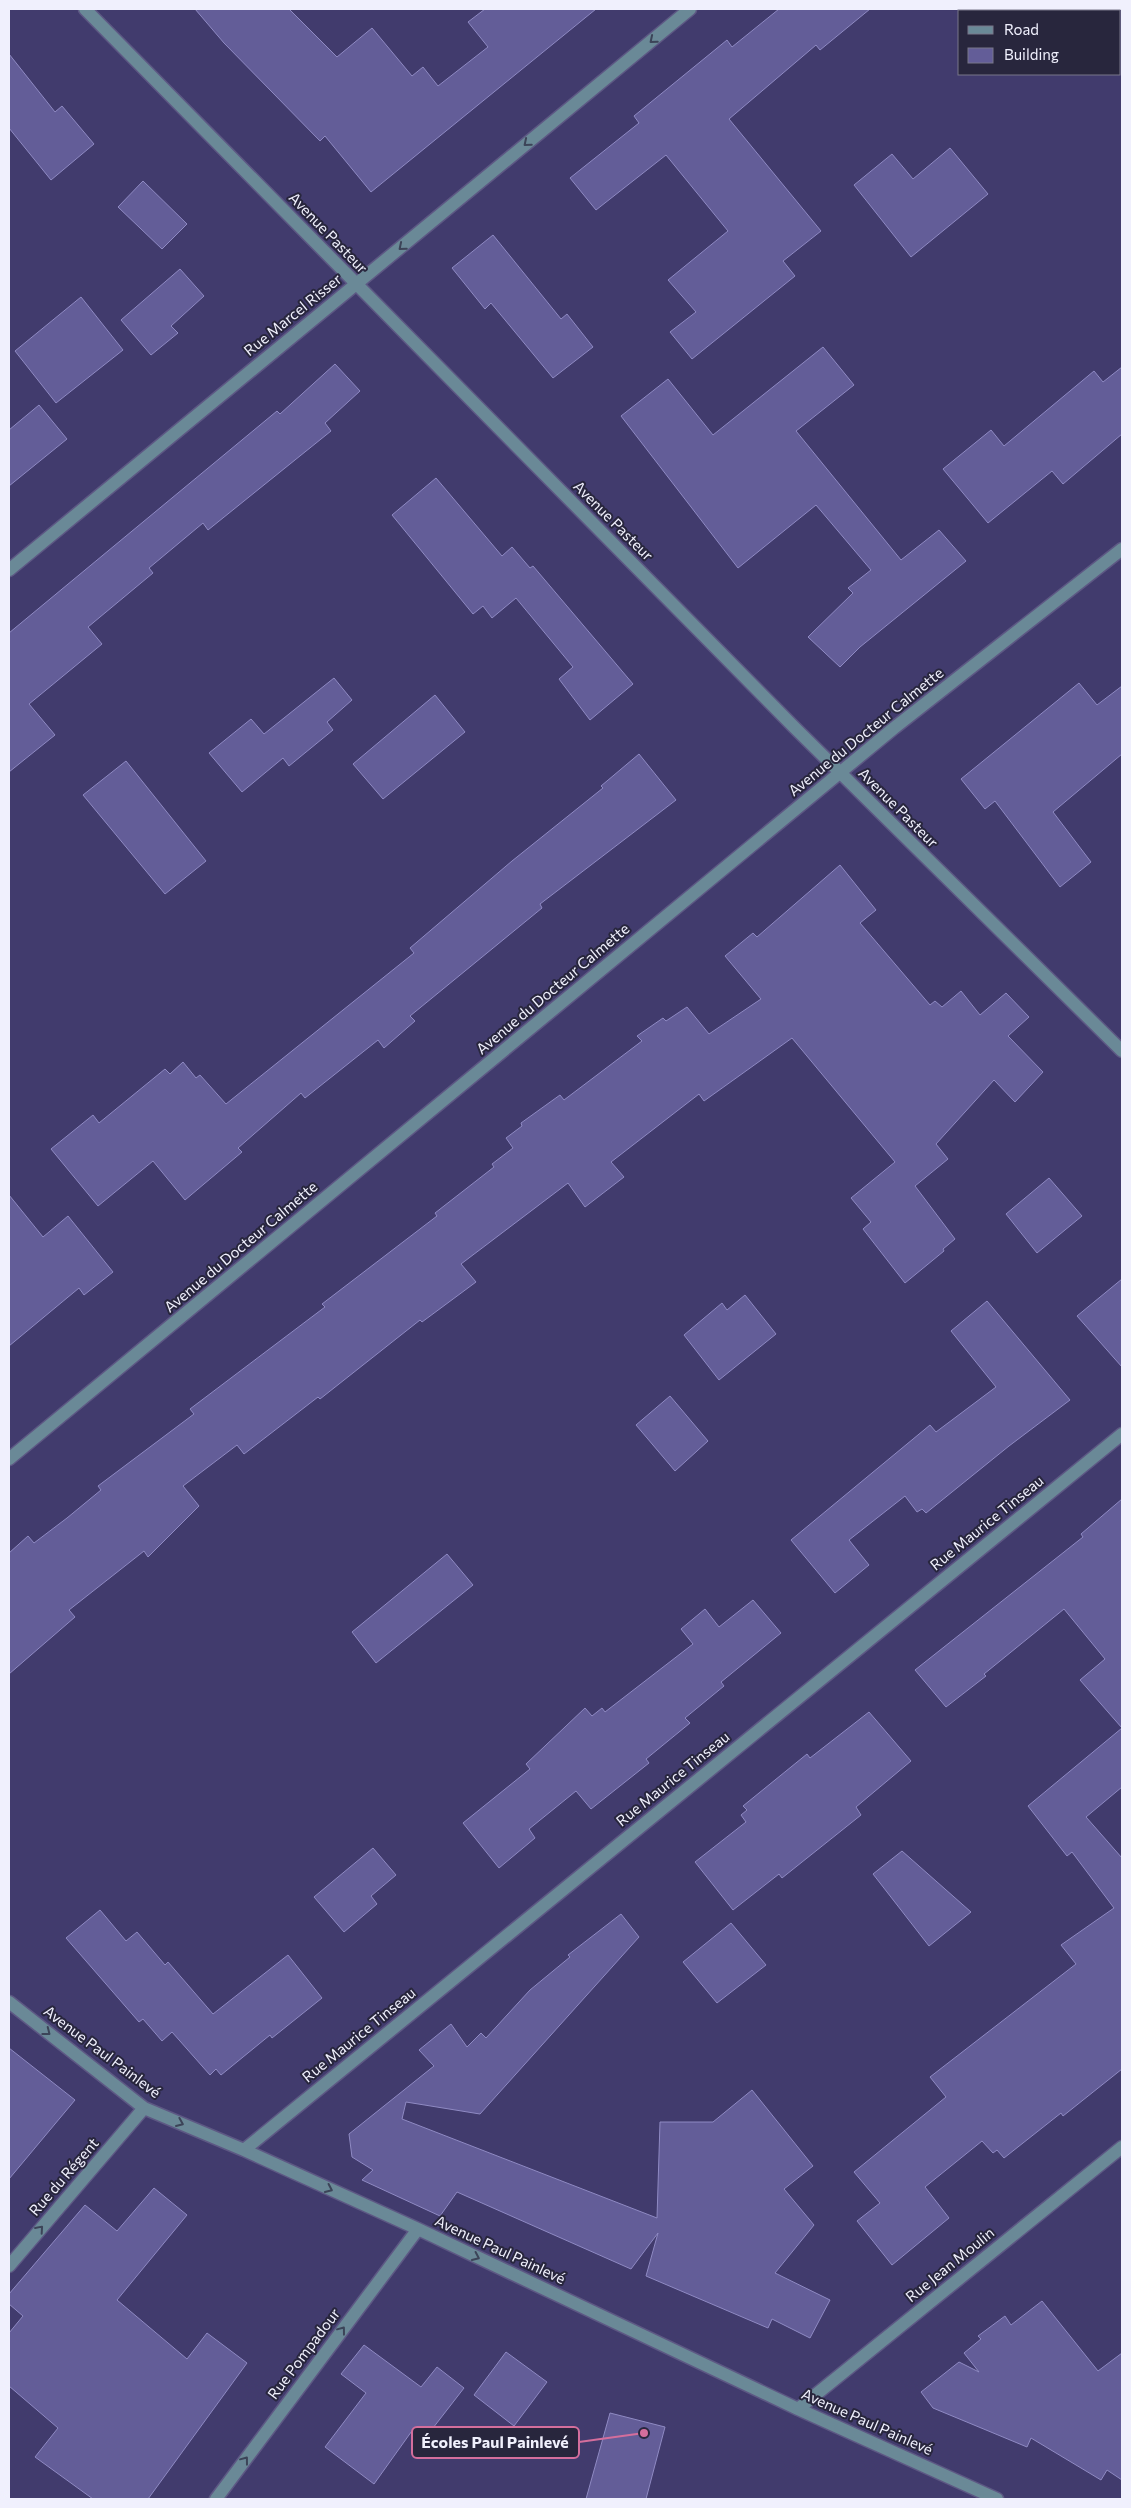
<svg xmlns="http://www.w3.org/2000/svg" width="1131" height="2508" font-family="Commissioner,sans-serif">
<rect width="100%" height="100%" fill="#413b6d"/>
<path fill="#635d98" stroke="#8f8ac3" d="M195 9H289L337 57 372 28 412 76 423 67 438 86 488 47 468 22 485 9H596L371 192 325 136 320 141 224 43Z
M779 9H870L820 50 816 45 729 119 821 231 783 261 795 276 692 359 670 332 696 312 668 280 728 231 666 155 596 210 570 178 639 123 634 116 727 40 732 47Z
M9 54 55 112 62 106 94 144 51 180 9 128Z
M950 148 988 194 911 257 854 185 892 154 913 179Z
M143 181 187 224 162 249 118 207Z
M493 235 561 319 567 314 593 347 553 378 491 303 485 309 452 268Z
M180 269 204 296 171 326 178 333 151 355 121 320Z
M81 297 123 350 56 403 15 351Z
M823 347 854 385 796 431 901 560 939 530 966 561 860 647 840 667 808 637 853 593 848 588 871 570 816 505 738 568 621 416 668 379 713 435Z
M335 364 360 391 325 423 331 431 208 530 203 523 149 568 153 573 88 627 102 644 29 704 55 735 9 772V633L277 411 280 414Z
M1122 367V434L1063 484 1052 471 988 523 943 469 991 430 1004 446 1094 371 1103 382Z
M39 405 67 439 9 486V430Z
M436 478 502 556 512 547 530 568 533 566 633 684 590 720 559 679 573 667 516 598 492 618 483 606 473 614 392 515Z
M334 678 352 700 327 722 333 730 289 766 283 758 242 792 209 753 251 719 264 734Z
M1079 683 1097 705 1122 686V754L1053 812 1091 862 1060 887 995 801 985 809 961 779Z
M435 695 465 732 383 799 353 764Z
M639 754 676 800 540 904 542 908 410 1016 415 1021 384 1048 378 1040 305 1098 301 1093 238 1148 242 1152 185 1200 153 1161 98 1206 51 1149 93 1115 99 1123 165 1069 170 1074 183 1062 196 1078 200 1075 226 1104 414 953 410 948 512 861 603 788 601 786Z
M126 761 206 861 165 894 83 795Z
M840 865 876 910 860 923 930 1005 935 1001 942 1007 961 991 980 1015 1006 993 1029 1017 1008 1036 1043 1072 1015 1102 994 1080 936 1144 948 1159 915 1186 955 1239 943 1249 944 1251 905 1283 863 1229 871 1222 851 1198 895 1162 792 1038 704 1101 699 1094 611 1162 624 1177 585 1207 568 1183 461 1264 476 1282 422 1322 420 1320 320 1399 318 1397 244 1454 237 1445 183 1486 199 1506 148 1557 144 1551 69 1610 75 1617 9 1674V1553L28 1536 34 1543 67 1518 101 1490 98 1486 194 1414 190 1409 325 1307 322 1304 437 1216 435 1213 494 1167 492 1164 513 1148 506 1138 522 1126 521 1123 560 1095 564 1100 642 1041 637 1036 663 1018 666 1021 687 1007 709 1034 761 999 725 956 753 933 757 937Z
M1049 1178 1082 1216 1037 1253 1006 1214Z
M9 1195 43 1237 68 1216 113 1272 84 1295 79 1288 9 1346Z
M1122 1279V1367L1077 1316Z
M745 1295 776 1334 719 1380 684 1335 722 1303 727 1310Z
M987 1301 1070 1400 1009 1446 926 1513 922 1509 917 1512 905 1496 849 1540 869 1565 835 1593 791 1540 930 1425 936 1432 996 1387 951 1331Z
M670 1396 708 1441 675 1471 636 1425Z
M1122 1499V1728L1080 1680 1105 1659 1064 1609 984 1674 986 1676 946 1707 915 1670 1083 1537 1081 1534Z
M447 1554 473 1585 376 1663 352 1632Z
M753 1600 781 1633 721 1682 724 1686 685 1718 690 1723 646 1759 649 1763 591 1809 576 1791 529 1829 535 1838 499 1868 463 1823 530 1769 526 1764 585 1708 592 1716 602 1708 605 1712 693 1644 681 1629 705 1609 719 1627Z
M869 1712 911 1761 856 1807 861 1815 782 1878 779 1874 733 1910 695 1862 746 1822 741 1815 747 1810 743 1806 807 1754 810 1758Z
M1122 1728V1787L1086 1817 1122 1858V2069L1063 2116 1061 2113 1004 2158 997 2150 993 2153 982 2141 925 2187 949 2218 892 2265 857 2221 880 2203 854 2172 946 2097 930 2077 1076 1964 1061 1945 1114 1908 1072 1852 1067 1856 1028 1806Z
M373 1848 396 1875 371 1896 377 1904 344 1932 314 1897Z
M902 1851 971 1912 929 1946 873 1874Z
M100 1910 126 1941 137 1932 165 1965 168 1962 213 2014 288 1955 322 1998 272 2038 270 2035 221 2075 216 2069 210 2075 172 2032 162 2041 143 2019 139 2022 66 1938Z
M621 1914 639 1937 480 2114 406 2102 402 2119 657 2218 660 2122H713L752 2090 813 2166 784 2189 814 2225 775 2273 830 2300 810 2338 772 2319 768 2328 646 2276 658 2233 631 2269 457 2192 440 2216 362 2180 373 2170 352 2157 349 2134 434 2066 419 2050 451 2024 467 2047 481 2033 486 2038 530 1990 570 1957 568 1955Z
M731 1923 766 1965 717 2003 683 1962Z
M9 2048 75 2100 9 2179Z
M154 2188 187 2215 117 2300 187 2359 207 2333 247 2363 148 2499H93L35 2457 58 2428 9 2386V2333L23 2316 9 2304V2294L85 2205 117 2231Z
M1042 2301 1098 2371 1122 2353V2480L1107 2470 1101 2480 1031 2438 1027 2447 933 2408 921 2392 959 2362 979 2372 964 2353 981 2339 978 2336 1005 2316 1011 2325Z
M364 2345 421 2387 437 2367 464 2388 426 2437 414 2428 374 2484 325 2447 366 2393 341 2374Z
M506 2352 547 2382 514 2426 474 2395Z
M610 2413 665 2427 646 2499H586Z"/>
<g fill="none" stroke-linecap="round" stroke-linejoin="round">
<g stroke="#5d5884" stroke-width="15">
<path id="minor" d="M85 9 794 727 1122 1051
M9 570 690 9
M9 1459 894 728 1122 549
M9 2002 144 2108 244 2150 418 2229 798 2409 997 2499
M244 2150 1122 1434
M9 2266 144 2108
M798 2409 1122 2147
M216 2499 418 2229"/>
</g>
<use href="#minor" stroke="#6a8997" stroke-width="12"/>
</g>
<defs><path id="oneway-chevron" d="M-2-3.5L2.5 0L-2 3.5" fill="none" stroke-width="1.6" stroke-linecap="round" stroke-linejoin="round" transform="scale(1.25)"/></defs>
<g stroke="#3c4458">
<use href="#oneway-chevron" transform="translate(653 40) rotate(140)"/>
<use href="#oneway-chevron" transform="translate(527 143) rotate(140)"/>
<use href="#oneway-chevron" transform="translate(402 247) rotate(140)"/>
<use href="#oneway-chevron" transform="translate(47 2032) rotate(38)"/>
<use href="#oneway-chevron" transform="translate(180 2123) rotate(23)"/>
<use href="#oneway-chevron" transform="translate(329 2189) rotate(25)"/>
<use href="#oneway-chevron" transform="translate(40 2229) rotate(-49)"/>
<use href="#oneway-chevron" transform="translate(476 2257) rotate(25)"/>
<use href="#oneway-chevron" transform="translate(342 2330) rotate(-53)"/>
<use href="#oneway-chevron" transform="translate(245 2460) rotate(-53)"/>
</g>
<g text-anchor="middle" stroke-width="4" stroke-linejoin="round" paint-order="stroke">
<g font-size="15" fill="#f0f0fd" stroke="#28263d">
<text transform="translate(328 233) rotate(46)" y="5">Avenue Pasteur</text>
<text transform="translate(293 315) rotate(-39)" y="5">Rue Marcel Risser</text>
<text transform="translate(613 521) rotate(45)" y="5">Avenue Pasteur</text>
<text transform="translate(866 732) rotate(-39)" y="5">Avenue du Docteur Calmette</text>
<text transform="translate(898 808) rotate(45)" y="5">Avenue Pasteur</text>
<text transform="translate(553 989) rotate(-40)" y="5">Avenue du Docteur Calmette</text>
<text transform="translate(241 1247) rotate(-40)" y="5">Avenue du Docteur Calmette</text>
<text transform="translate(987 1523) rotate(-39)" y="5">Rue Maurice Tinseau</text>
<text transform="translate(673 1779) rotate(-39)" y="5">Rue Maurice Tinseau</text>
<text transform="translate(359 2035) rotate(-39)" y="5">Rue Maurice Tinseau</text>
<text transform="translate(102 2052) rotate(37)" y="5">Avenue Paul Painlevé</text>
<text transform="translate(64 2177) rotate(-49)" y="5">Rue du Régent</text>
<text transform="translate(500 2250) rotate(25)" y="5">Avenue Paul Painlevé</text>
<text transform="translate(950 2265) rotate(-39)" y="5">Rue Jean Moulin</text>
<text transform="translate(304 2354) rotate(-53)" y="5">Rue Pompadour</text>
<text transform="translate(867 2422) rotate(24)" y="5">Avenue Paul Painlevé</text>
</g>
</g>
<path fill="none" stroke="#d46e9c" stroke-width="2" d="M644 2433L579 2442"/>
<circle fill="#d46e9c" stroke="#28263d" stroke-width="2" cx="644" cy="2433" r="5"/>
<rect fill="#28263d" stroke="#d46e9c" stroke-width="2" x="412" y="2427" width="167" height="31" rx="5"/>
<g font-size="16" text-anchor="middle" font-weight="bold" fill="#f0f0fd">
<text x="495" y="2448">Écoles Paul Painlevé</text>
</g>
<rect width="1131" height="2508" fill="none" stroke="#f0f0fd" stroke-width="20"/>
<rect x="958" y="10" width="162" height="65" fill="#28263d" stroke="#78778a"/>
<rect x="968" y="26" width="25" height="8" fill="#6a8997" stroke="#78778a"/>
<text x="1004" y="35" font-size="15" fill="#f0f0fd">Road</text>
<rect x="968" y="48" width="25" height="15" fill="#635d98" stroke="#78778a"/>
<text x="1004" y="60" font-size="15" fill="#f0f0fd">Building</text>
</svg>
